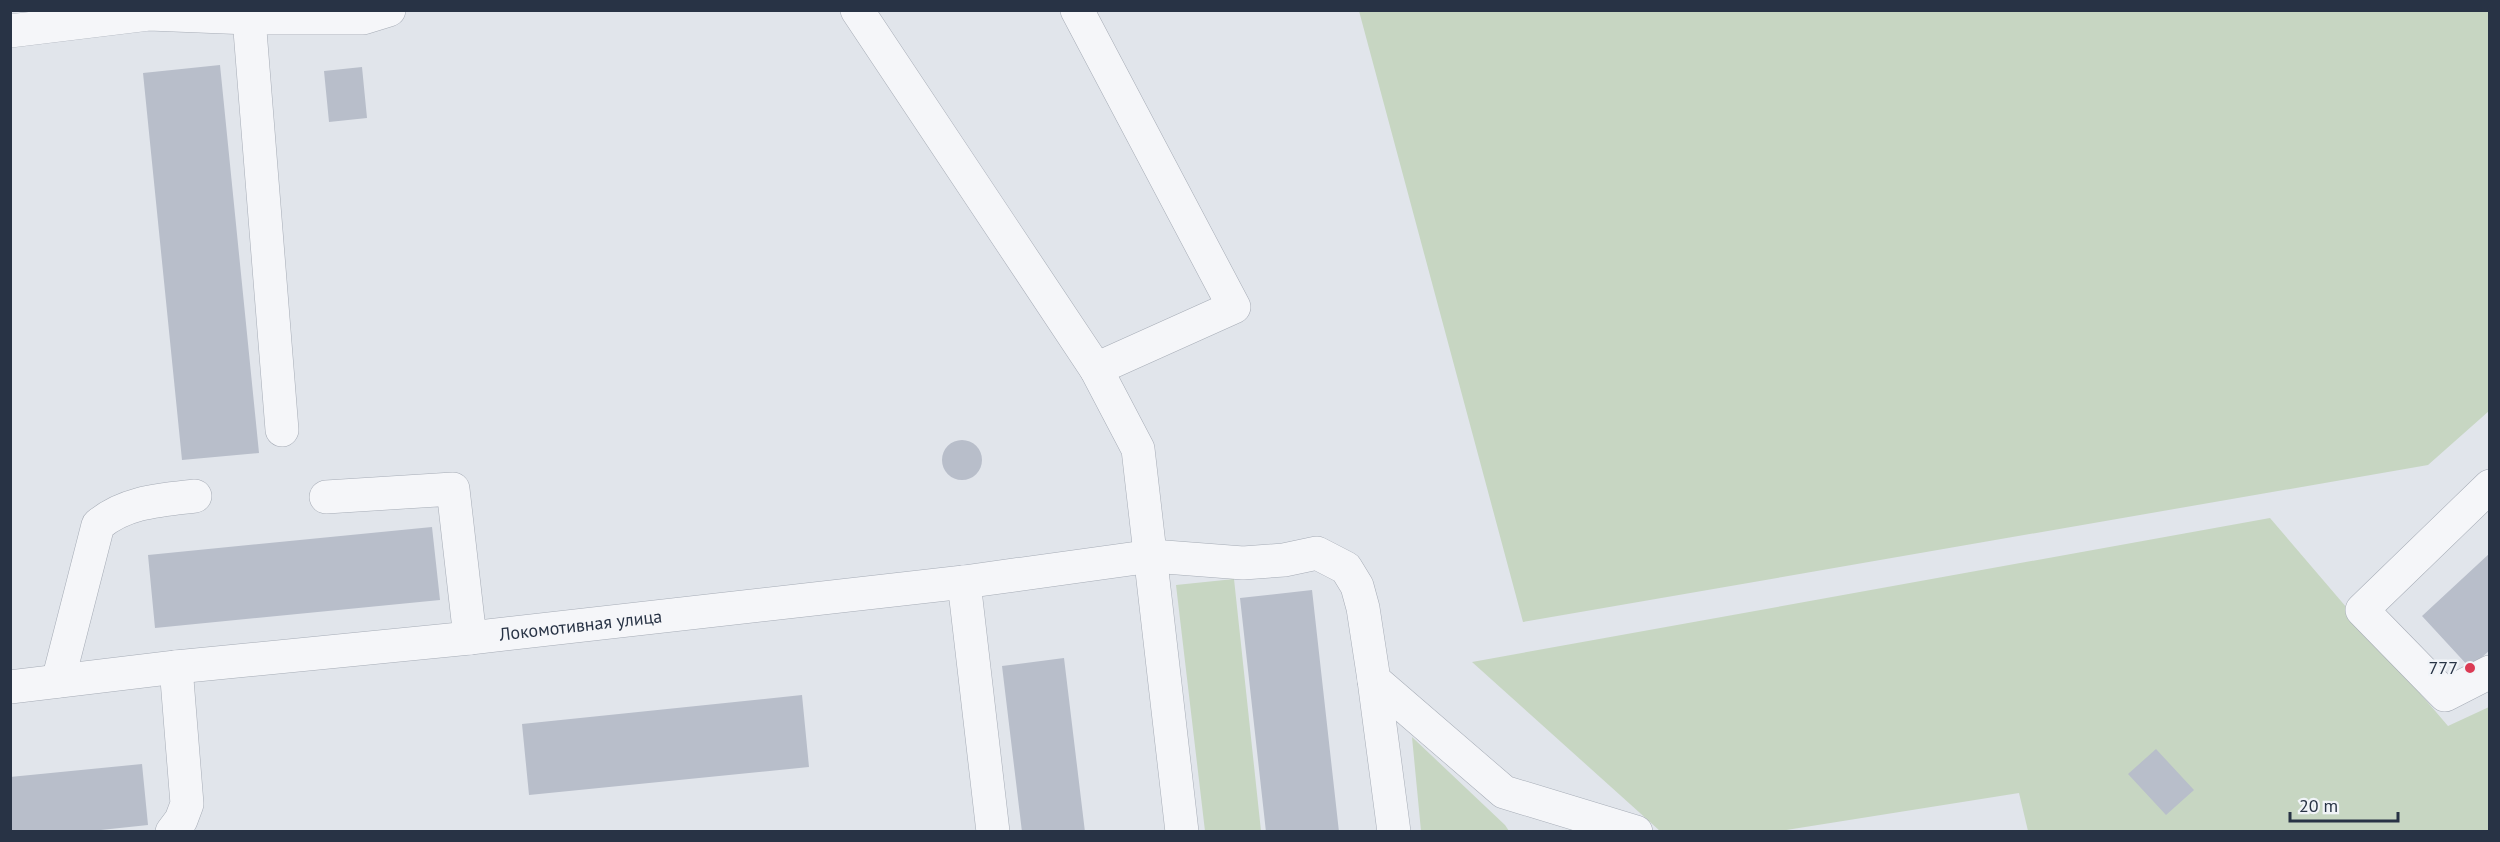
<svg xmlns="http://www.w3.org/2000/svg" width="2500" height="842" font-family="'PT Sans',sans-serif">
<rect width="100%" height="100%" fill="#e1e5eb"/>
<path fill="#c7d6c2" d="M1359 11H2489V411L2428 465 1523 622Z
M2270 518 2448 726 2489 707V831H2028L2019 793 1780 831H1660L1472 662Z
M1234 579 1261 831H1205L1176 585Z
M1412 737 1505 825 1509 831H1421Z"/>
<path fill="#b8beca" d="M220 65 259 453 182 460 143 73Z
M362 67 367 118 329 122 324 71Z
M942 460a20 20 0 1 1 40 0a20 20 0 1 1-40 0Z
M432 527 440 600 155 628 148 555Z
M2490 553V650L2470 668 2422 616Z
M1312 590 1339 832H1266L1240 598Z
M1064 658 1085 832H1022L1002 666Z
M802 695 809 767 529 795 522 724Z
M2156 749 2194 790 2166 815 2128 774Z
M142 764 148 825 82 832H10V777Z"/>
<g fill="none" stroke-linecap="round" stroke-linejoin="round">
<g stroke="#a6acb6" stroke-width="34">
<g id="minor">
<path d="M857 10 1096 369 1138 449 1182 832"/>
<path d="M1077 10 1234 307 1096 369"/>
<path d="M249 18 282 430"/>
<path d="M10 31 149 14 249 18H363L389 10"/>
<path d="M2490 486 2362 610 2445 695 2490 672"/>
<path d="M326 497 453 489 470 638"/>
<path d="M964 582 993 832"/>
<path d="M1374 680 1394 832"/>
<path d="M58 681 98 525C125 502 160 500 195 496"/>
<path id="s1" d="M10 687 176 667 470 638 964 582 1152 556 1243 563 1284 560 1317 553 1346 568 1357 586 1363 608 1374 680 1504 792 1636 832"/>
<path d="M172 832 181 820 187 804 176 667"/>
</g>
</g>
<use href="#minor" stroke="#f5f6f9" stroke-width="33"/>
</g>
<circle fill="#db3b54" stroke="#f1f4f8" stroke-width="2" cx="2470" cy="668" r="6"/>
<g text-anchor="middle" stroke-width="5" stroke-linejoin="round" paint-order="stroke">
<g font-size="18" fill="#283345" stroke="#f1f4f8">
<text dy="6" stroke="none"><textPath href="#s1" startOffset="574">Локомотивная улица</textPath></text>
</g>
<g font-size="18" fill="#283345" stroke="#f1f4f8" text-anchor="end">
<text x="2458" y="674">777</text>
</g>
</g>
<rect width="2500" height="842" fill="none" stroke="#283345" stroke-width="24"/>
<path d="M2290 812v9h108v-9" fill="none" stroke="#283345" stroke-width="3"/>
<text x="2299" y="812" font-size="18" fill="#283345" stroke="#f1f4f8" stroke-width="4.5" paint-order="stroke">20 m</text>
</svg>
